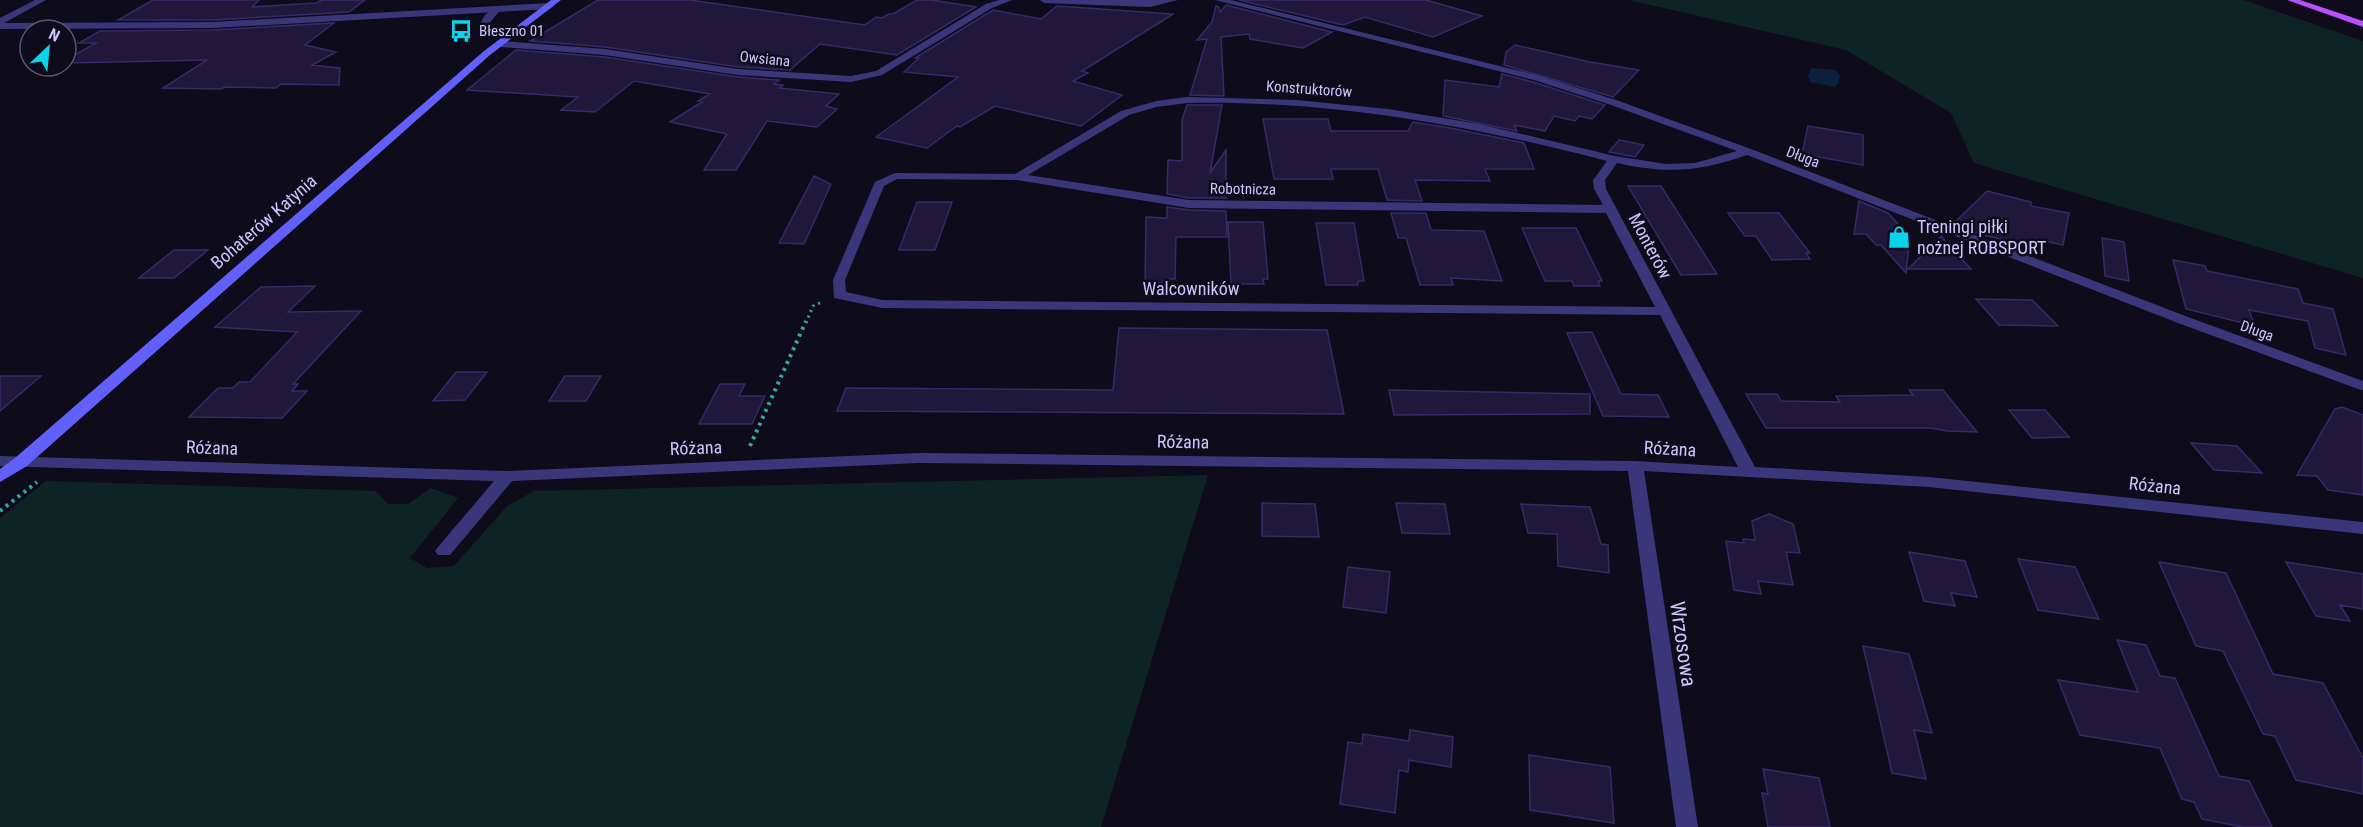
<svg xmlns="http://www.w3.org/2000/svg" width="2363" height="827" font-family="'Roboto Condensed',sans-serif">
<rect width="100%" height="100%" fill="#0e0b1b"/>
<path fill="#0e2424" d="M1629 0H2244L2363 41V278L1974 163 1951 113 1846 50Z
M1208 475 1101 827H0V518L46 481 376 491 388 504H408L431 488 458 498 410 558 427 568 454 566 507 506 534 491Z"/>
<path fill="#0c203e" d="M1811 68 1835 70 1840 75 1838 84 1834 87 1810 82 1808 76Z"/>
<path fill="#1f183b" stroke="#362a67" stroke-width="1.5" d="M153 0H259L252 7 316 3 322 0H365L349 12 212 20H118Z
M598 0H690L865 25 876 17 882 18 889 14H893L917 0H932L976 7 897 55 820 44 790 70 738 67 605 47 530 41Z
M1239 0H1426L1482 16 1433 37 1365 17 1343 25Z
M1226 5 1332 32 1303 48 1250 39 1249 34 1221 37 1224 96 1190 95 1207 39 1197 40 1212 22 1216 6 1219 7 1220 12Z
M1057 6 1173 14 1082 71 1088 73 1073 81 1122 95 1081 126 995 106 960 127 957 126 927 148 876 137 958 77 904 72 919 58H915L993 10 1041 19Z
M334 23 305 45 336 52 312 65 340 68 339 85 281 84 276 88 225 87 221 89 163 88 207 60 66 63V60L96 43H79L100 31 212 30Z
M1515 45 1590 62 1639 70 1613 97 1504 65 1506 52Z
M516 50 605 57 738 77 779 80 774 84 783 85 779 88 839 94 826 106 837 109 817 127 767 121 736 170H704L727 134 670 122 702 102 698 101 710 94 634 81 595 112 561 110 578 97 467 90Z
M1502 74 1533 82 1605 105 1592 119 1579 116 1575 121 1554 116 1545 131 1514 125 1517 131 1443 116 1445 80 1499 87Z
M1187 105H1222L1210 173 1226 150V198H1189L1167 194 1168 160 1182 161V120Z
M1263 119H1328L1331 131H1408L1413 122 1450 128 1524 143 1534 169H1485L1490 181 1415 180 1422 201 1387 200 1378 169H1331L1333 179H1274Z
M1808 126 1863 135V165L1802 154Z
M1619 140 1644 145 1635 157 1609 152Z
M814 176 831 184 804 244 779 243Z
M1628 186H1661L1717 274 1681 275Z
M1987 191 2031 202V206L2069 213 2063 245 2036 239 2035 247 1979 234 1953 224Z
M1859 201 1888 213 1910 237 1906 273 1881 245H1876L1866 234H1854Z
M917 202H952L935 250H899Z
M1167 207 1189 210 1226 211 1227 237H1176L1175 279H1169V283H1145L1146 217 1167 218Z
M1391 213H1426L1431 230 1484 231 1502 281 1451 278 1453 285H1420L1406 238H1398Z
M1728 213H1779L1810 253H1806L1810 259 1772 260 1756 236H1745Z
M1228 222H1263L1268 279H1263L1264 284H1231Z
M1316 223H1354L1364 281H1358V285H1326Z
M1522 228H1576L1602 281H1598L1600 286H1574L1572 281H1545Z
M1941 236 1971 269H1908Z
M2102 238 2124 242 2129 281 2105 276Z
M174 250H208L174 278H139Z
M2173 260 2205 266 2207 271 2298 289 2303 303 2333 309 2346 355 2315 348 2308 321 2249 310 2255 326 2186 309Z
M315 286 288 312 361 311 293 384H298L292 391H307L282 418 189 417 218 388H233L239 382H250L297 332 215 327 261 287Z
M1976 299 2032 300 2058 326 1999 325Z
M1119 328 1327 330 1344 414 837 411 846 388 1113 390Z
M1592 332 1621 394 1658 395 1669 417 1603 416 1567 333Z
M456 372H487L465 400 433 401Z
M0 376H41L0 411Z
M565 376H601L586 401H549Z
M720 384H745L739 396H765L752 424H699Z
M1389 390 1590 394V414L1394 415Z
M1909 390H1943L1977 432 1947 431 1931 428H1766L1746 394H1777L1781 401 1840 402 1836 396 1913 395Z
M2342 407 2363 415V495L2328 490 2317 476 2297 475 2335 409Z
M2009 410H2045L2069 437 2032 438Z
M2191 443 2237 446 2262 473 2214 470Z
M1262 503 1315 504 1319 537 1262 536Z
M1396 503 1445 504 1450 534 1402 533Z
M1521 504 1590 507 1601 544 1608 545 1609 573 1558 566 1557 534 1528 533Z
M1769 514 1793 524 1800 553 1786 552 1793 585 1758 581 1761 594 1734 590 1726 541 1744 543 1743 539 1755 540 1752 521Z
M1909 552 1965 561 1977 597 1951 593 1955 606 1924 601Z
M2018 559 2075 567 2099 619 2038 610Z
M2159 562 2226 573 2273 674 2323 683 2363 758V794L2296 780 2275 736 2263 734 2223 651 2196 646Z
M2286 562 2363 574V609L2340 605 2350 621 2316 616Z
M1348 567 1390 572 1386 613 1343 607Z
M2117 640 2146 645 2160 676 2175 678 2219 776 2249 781 2272 827H2243L2202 819 2194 802 2182 799 2160 748 2080 735 2058 680 2138 692Z
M1863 646 1909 654 1932 733 1914 730 1926 779 1892 773Z
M1410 730 1453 737 1451 767 1409 760 1408 772 1399 770 1395 813 1340 804 1348 742 1362 744 1363 734 1409 741Z
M1529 755 1610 767 1614 823 1530 810Z
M1763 769 1819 778 1830 827H1768L1762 793 1768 794Z"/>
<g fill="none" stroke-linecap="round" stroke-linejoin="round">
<path stroke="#2fa9a1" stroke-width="3" stroke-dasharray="2 4" stroke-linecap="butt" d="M806 323 813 306 822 302"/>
<path stroke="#2fa9a1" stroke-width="4" stroke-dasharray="3 4.5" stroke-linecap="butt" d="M750 446 806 321
M0 511 37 482"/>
<path fill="#393779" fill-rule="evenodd" d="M495 6 502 8 487 26 518 28H521V32H497L479 29 478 27 485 15Z"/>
<path fill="#393779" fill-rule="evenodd" d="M35 0H46L4 23 212 22 550 3 554 6 550 9 212 28 0 29V18Z
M999 0H1012L992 8 882 75 851 82 738 75 605 55 500 47 495 44 500 41 605 49 738 69 851 76 876 71 986 4Z
M1040 0H1178L1150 7 1044 3Z
M1215 0H1230L1540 76 1619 101 1751 149 2188 317 2363 381V390L2358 389 2178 323 1747 155C1699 172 1666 174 1617 163L1605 180 1606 189 1755 467 1929 477 2363 522V534L1929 487 1644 471 1698 827H1676L1628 471 919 463 512 481 450 555H438L435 551 438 547 494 481 0 466V456L507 471 919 453 1635 461 1738 467 1660 315 882 308 834 298 833 280 875 182 895 173 1015 174 1121 111 1156 101 1187 97 1296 100 1388 109 1479 124 1615 156 1666 164 1695 163 1737 151 1611 105 1534 80ZM1187 103C1329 100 1469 125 1607 161L1593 180 1594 189 1603 205 1189 200 1028 175 1129 115 1156 107ZM897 179 1017 180 1189 208 1606 213 1655 307 882 300 846 292 845 280 884 186Z"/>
<path fill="#6260fb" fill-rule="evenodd" d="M551 0H561L490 55 27 466 0 482V469L15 458 484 51Z"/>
<path fill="#ba50fb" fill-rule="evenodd" d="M2287 0H2300L2363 21V27Z"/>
</g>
<defs>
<g id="bus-bare" transform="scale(1.8)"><path d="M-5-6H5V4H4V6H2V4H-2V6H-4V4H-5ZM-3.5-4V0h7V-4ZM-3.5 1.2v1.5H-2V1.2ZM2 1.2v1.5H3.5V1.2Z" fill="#06d5ea" stroke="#0e0b1b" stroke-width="2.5" paint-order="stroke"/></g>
<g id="shop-bare" transform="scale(1.8)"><path d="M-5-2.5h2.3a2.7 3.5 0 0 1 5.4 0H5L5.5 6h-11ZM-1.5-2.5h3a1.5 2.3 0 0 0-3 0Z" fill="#06d5ea" stroke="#0e0b1b" stroke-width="2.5" paint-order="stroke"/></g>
</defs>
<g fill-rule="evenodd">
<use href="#bus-bare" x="461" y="31"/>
<use href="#shop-bare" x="1899" y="237"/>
</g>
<g text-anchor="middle" stroke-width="5" stroke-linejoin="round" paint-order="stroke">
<g font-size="15" fill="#ccc6fe" stroke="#0e0b1b" text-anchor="start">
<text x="479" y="36">Błeszno 01</text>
</g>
<g font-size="15" fill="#ccc6fe" stroke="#0e0b1b">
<text transform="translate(765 59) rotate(6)" y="5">Owsiana</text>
<text transform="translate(1309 89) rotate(4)" y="5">Konstruktorów</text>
<text transform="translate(1803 157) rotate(21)" y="5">Długa</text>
<text transform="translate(1243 189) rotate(1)" y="5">Robotnicza</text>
<text transform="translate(2257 331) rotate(20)" y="5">Długa</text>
</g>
<g font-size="18" fill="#ccc6fe" stroke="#0e0b1b">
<text transform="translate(264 222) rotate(-41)" y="6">Bohaterów Katynia</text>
<text transform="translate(1650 246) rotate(62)" y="6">Monterów</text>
<text x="1191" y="295">Walcowników</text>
<text transform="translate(1183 442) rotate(1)" y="6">Różana</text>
<text transform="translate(212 448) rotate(2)" y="6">Różana</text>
<text transform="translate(696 448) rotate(-2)" y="6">Różana</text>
<text transform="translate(1670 449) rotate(3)" y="6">Różana</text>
<text transform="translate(2155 486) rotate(6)" y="6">Różana</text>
</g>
<g font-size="18" fill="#ccc6fe" stroke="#0e0b1b" text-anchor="start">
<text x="1917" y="233">Treningi piłki<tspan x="1917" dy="21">nożnej ROBSPORT</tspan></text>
</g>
<g font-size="21" fill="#ccc6fe" stroke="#0e0b1b">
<text transform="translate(1683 644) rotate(82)" y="7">Wrzosowa</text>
</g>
</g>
<g transform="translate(48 48) rotate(26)"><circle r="28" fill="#0e0b1b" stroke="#5a5676" stroke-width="1.5"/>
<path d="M0-4.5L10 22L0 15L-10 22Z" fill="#06d5ea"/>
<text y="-9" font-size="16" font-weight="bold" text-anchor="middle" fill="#ccc6fe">N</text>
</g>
</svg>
